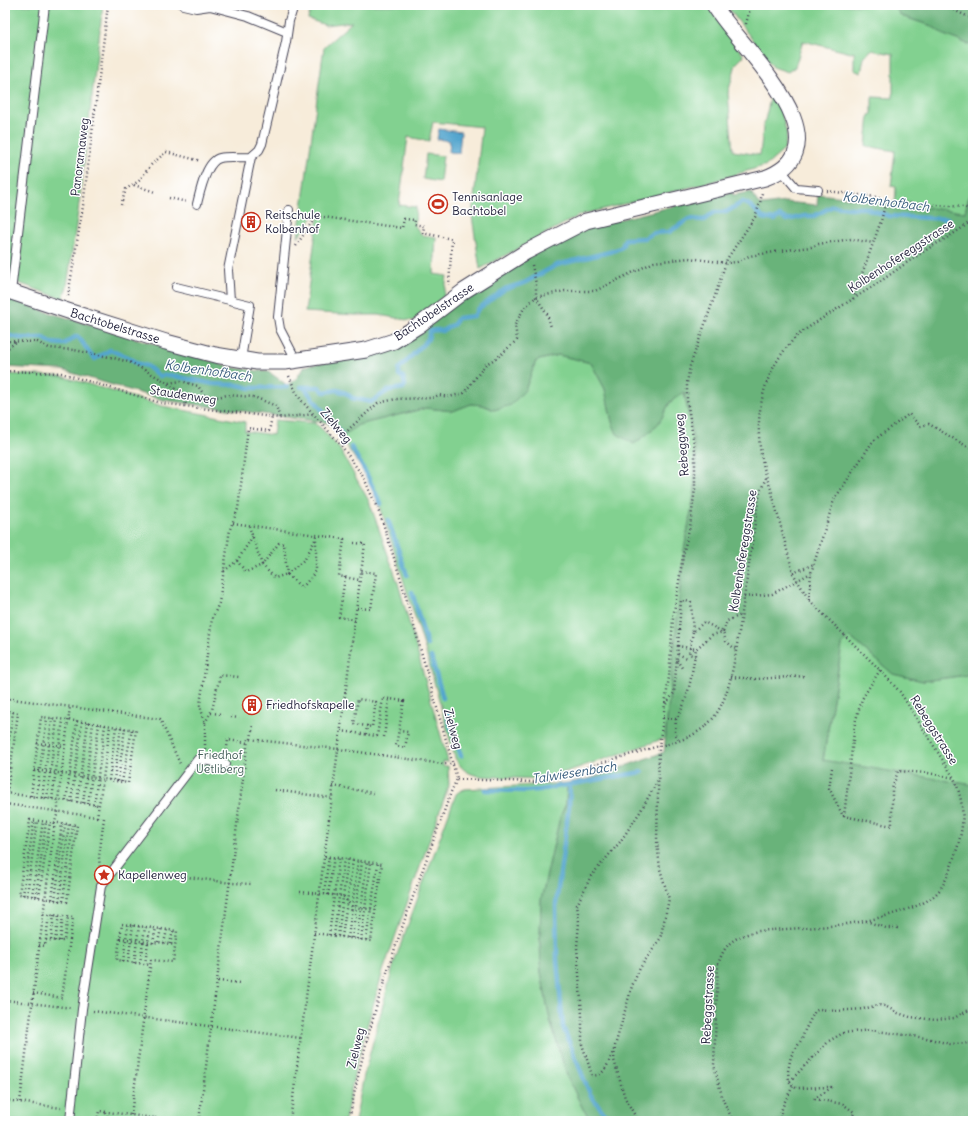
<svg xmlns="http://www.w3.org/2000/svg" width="978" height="1126" font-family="Delius,sans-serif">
<rect width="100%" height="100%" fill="#fff"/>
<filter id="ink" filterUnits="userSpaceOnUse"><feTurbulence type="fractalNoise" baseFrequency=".025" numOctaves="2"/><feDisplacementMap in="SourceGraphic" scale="8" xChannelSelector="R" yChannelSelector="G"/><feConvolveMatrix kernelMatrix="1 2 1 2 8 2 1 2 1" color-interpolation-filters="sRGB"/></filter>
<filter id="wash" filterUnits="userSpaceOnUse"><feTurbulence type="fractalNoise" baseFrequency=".012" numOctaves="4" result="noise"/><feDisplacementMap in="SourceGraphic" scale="16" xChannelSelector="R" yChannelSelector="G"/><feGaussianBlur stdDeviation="0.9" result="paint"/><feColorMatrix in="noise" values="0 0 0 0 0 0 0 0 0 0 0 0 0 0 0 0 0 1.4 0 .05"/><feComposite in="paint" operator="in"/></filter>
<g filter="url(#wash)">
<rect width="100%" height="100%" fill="#f7ecda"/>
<path fill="#82d190" stroke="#527a66" d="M5 5H103L78 212 67 286 63 299 5 278Z
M312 5H708L744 56 736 64 728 93 733 151 760 155 763 128 771 95 780 106 787 135 784 150 767 165 707 183 580 215 480 269 472 216 482 127 433 122 429 141 408 137 399 205 416 207 415 226 422 235 436 237 434 274 447 276 444 296 413 321 379 315H355L305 312 319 209 298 237 324 47 352 22 325 25 308 19Z
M726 5H897V10L901 16 932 26 944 35 973 46V184L971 187 965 212 895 204 896 187 891 186 895 151 866 146 869 115 872 114V97L893 98V54L871 50 864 58 861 73 854 70V52L851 53 803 41 795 67 788 72 773 67Z
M426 154 443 156 440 182 423 179Z
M558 355 591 363 605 389 612 422 633 444 646 435 659 423 670 402 684 392 695 450V489L684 550 665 738C640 747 615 756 589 764 574 769 558 775 542 778 528 779 513 778 499 777 479 776 466 778 455 758L425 649 381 509 366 475 341 438 358 425 426 408 453 411 471 404 483 405 494 410 525 390 536 361Z
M5 374 61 376 162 406 245 422V431L273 435 275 420 314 423 321 428 339 448 369 501 398 583 446 754 448 762 443 761V766H448L449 785 383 971 356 1065 345 1121H5Z
M850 637 893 674 923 681 967 675 973 665V785L823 761 842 645Z
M567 783 566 804 560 817 541 900 540 937 541 973 550 1020 567 1076 583 1109 592 1121H355L364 1075 395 960 456 794 460 791 465 789Z"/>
<path fill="#69b37a" stroke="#466a5a" d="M897 5H973V46L944 35 932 26 901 16 897 10Z
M973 183V665L967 675 923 681 893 674 850 637 842 645 823 760 973 785V1121H592L583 1109 567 1076 550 1020 541 973 540 937 541 900 560 817 566 804 567 783 592 778 664 752 684 550 695 489V450L684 392 670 402 659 423 646 435 634 444 617 434 612 422 605 389 591 363 558 355 536 361 525 390 511 405 494 410 483 405 471 404 453 411 426 408 358 425 341 438 328 423 163 400 62 370 5 367V297L44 311 235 368 269 372 287 385 297 378 303 368 309 365 366 357 540 250 588 227 732 192 733 195 751 192 758 203 762 205 785 202 817 205 818 194C867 199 916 207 965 212Z"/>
<path fill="#53a5ce" stroke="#3a6484" d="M439 129 461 132 459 153 449 152 450 141 437 139Z"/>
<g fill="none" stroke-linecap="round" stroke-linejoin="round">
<path stroke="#53a5ce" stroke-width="4.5" d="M5 335 20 338H44L51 343 64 344 77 336C85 343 87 353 95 359L110 350 130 358 136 363 147 366 159 376 170 375 213 384 238 385 250 388 288 387
M301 387H319L324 392 337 390 346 393 352 398 371 402 389 390 403 388 405 385 403 377 399 375V369L428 339 430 331 437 330 442 331 454 324 458 318 474 316 478 309 505 289 524 283 557 265 613 251 622 247 625 239 645 238 653 233 669 232 689 219 704 220 714 212H726L743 202 751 206 763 218 775 220 780 216 787 220 805 216H814L833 206 850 208H865L889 216 949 219
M304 387 342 435
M351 447 366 473 381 504
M388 520 407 575
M412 592 427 645
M431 657 443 698
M447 714 461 756
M570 785 569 806 556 904 557 960 563 1027 590 1094 610 1121
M485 790 526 791 539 790 642 772"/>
</g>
</g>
<g filter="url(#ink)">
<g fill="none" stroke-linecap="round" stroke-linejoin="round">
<g stroke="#424053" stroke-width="10">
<path id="service" d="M183 5 196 8 210 6 248 16 287 32
M251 157 259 150 262 144 286 42 289 21 294 5
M781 170 796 188 818 190
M197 204C200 192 206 161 220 158 229 156 241 158 251 157L228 270 230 300
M289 210 278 317 280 329 296 360
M176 287 250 305 241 359
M11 292 45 5
M70 1121 82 1009 101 886 198 759 225 764"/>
</g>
<g stroke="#424053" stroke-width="17">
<path id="minor" d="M5 290 68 311 166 342 215 355 257 362H285L366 350 394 341 418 326 464 291 526 252 586 221 765 178C853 145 737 45 714 5"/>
</g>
<path stroke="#424053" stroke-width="2.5" stroke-dasharray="1 3" stroke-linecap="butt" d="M943 5 973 19
M746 24 751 5
M134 185 155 192
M827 191 876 197 886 201 895 202 964 207 973 211
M169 198 187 202
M121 205 126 189 139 181 151 165 166 152 201 161
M296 246 316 216 402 228 404 219 415 220 414 224 424 226 423 233 452 239 449 285
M532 265 536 284V297L547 314 551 327
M68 296 83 206 108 5
M853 299 881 221 886 201
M5 315 8 305
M5 341 37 342 49 348 74 350 114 358 132 363 168 383 181 381 198 386 207 399 227 395 254 397 276 406 280 418
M5 350 16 342
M5 371 61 373 161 403 280 418 314 414
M289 376 296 392 301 400 341 445 364 478 381 517 401 580 457 779 451 792C412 901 369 1007 349 1121
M168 384 184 394 186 406
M342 445 344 435 350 428 378 403 396 399 432 398 439 395 449 397 464 393 486 364 497 358 517 340 515 325 524 308 536 297 565 291H595L654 262 689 258 726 263 737 262 749 256 794 249 811 247 819 244 851 239 873 243
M233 523 344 539 339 576 360 580 290 1121
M249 526 262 565 279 543 284 544 287 574 305 559 316 538
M354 543 365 544 360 580
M237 561 253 536
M224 571 237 561 246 572 262 565 275 578 287 574 302 588 316 571V535
M793 573 814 564
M345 577 339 617 355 620
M744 597 772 594 811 573
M809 600 811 573 834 500 873 441 909 414 920 426 929 424 973 450
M357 608 371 609 376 573 361 571
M693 632 689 654 695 656
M678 646 681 600 691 602 693 632 704 622 723 632 726 641 736 650
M678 654 687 658
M677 660 682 668
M880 670 862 699 855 723 844 816 892 826V789L898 771 928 773 954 778
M731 677 756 679 806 676
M5 698 160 719 181 766
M666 704 674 693 678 646 696 649 712 635 723 632 727 621 741 615
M5 711 18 713 7 793
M211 713 223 714
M231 717 239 718
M663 718 676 719C689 701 692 671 696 649
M676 719 675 732 678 741
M205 723 212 710 220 675 239 677
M341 731 377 736 383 698 404 701 396 746 405 748 408 732 399 731
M5 732 8 712
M366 734 367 726 354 724 358 699 376 702 372 727 367 726
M384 737 389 699
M228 738V740L248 743
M251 739 253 724
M37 743 65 746
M205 749V724L200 705 212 619 219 603 230 529 238 509 248 428 269 431 272 417
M226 754 228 740
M10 768 5 767 13 712
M832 768 829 788 843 816
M34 770 103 779 110 726
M232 773 243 774
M457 779 533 782 544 780 659 746C680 742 701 734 714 717 732 694 736 648 741 620 746 583 752 545 757 508L760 493 766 477
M109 780 116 727
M114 780 121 727
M118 781 125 728
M122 782 132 729
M333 786 373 793
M275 790 331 798
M5 793 99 805
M31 796 41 717 93 723 136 730 128 783 103 779 97 817
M36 797 47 718
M42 798 52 718
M47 798 57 719
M52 799 63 720
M66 801 77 721
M71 802 82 722
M77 802 88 722
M83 803 93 723
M5 804 104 818 99 857 100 870
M88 804 99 724
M94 805 105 725
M30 820 77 825 67 902 19 894Z
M166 874 231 883 252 884
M300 892 343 896 352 907 376 910
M324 894 329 856
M23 895 34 820
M27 895 37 821
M328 895 334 857
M32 896 43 821
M36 896 46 822
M39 897 50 822
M52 899 62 823
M55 900 65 824
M59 901 69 824
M63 901 73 825
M866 921 886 928H900
M314 933 371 941 382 864 324 856
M329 935 339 858
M334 935 344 859
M338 936 348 859
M342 937 353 860
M120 938 153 943 158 942 175 945
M348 938 358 861
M352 938 362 862
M357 939 367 862
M46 940 49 914
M51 940 54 915
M361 940 371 863
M366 940 378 864
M55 941 59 915
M60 941 63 916
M158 942 161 929
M153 943 156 928
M164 943 167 930
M170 944 173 931
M39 945 45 946 46 940 64 941 68 917
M123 961 128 925
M128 962 133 925
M134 963 139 926
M140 963 145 927
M145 964 150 928
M218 981 240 983
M33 993 62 998 73 917 43 914
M5 1000 72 1008
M93 1011 301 1038
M614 1050C609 1060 605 1078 592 1075L582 1044V1015L577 947 579 922 577 905 591 876 620 842 640 812 658 780
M790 1081 829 1041 843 1033 870 1030 926 1038 950 1044 973 1043
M814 1099C819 1095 828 1091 831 1087L796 1088 793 1086 789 1081 788 1071 791 1056 802 1039 805 1030 815 1011 820 1009 836 1011 863 1009 878 1005 885 1006 898 1013 910 1017 936 1020 954 1018 973 1008
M815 1099 843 1104 854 1112 853 1116 839 1121
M5 1100 61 1108
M20 1102 49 868 55 822 58 812V800L70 707
M105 1112 110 1121
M131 1115 151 960 173 962 177 931 122 924 117 960 150 965
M155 1118 175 1121
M97 1121 99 1111 155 1118 154 1121
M199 1121 248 739 338 749 443 764H454
M638 1121 625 1098 614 1060 615 1046 632 986 640 968 660 939 669 899 660 869 657 841 659 746 669 677 673 618 684 550 690 526 695 489V450L687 400V383L690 366 716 293 727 259 755 217 760 203 762 193
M733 1121 723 1100 714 1065 718 964C726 941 735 937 758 931 793 928 830 928 864 921 875 919 886 916 896 913 911 908 926 904 937 893 947 882 951 866 956 852 965 824 965 805 954 778L900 692 880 670 809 600 793 573 771 489C750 437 755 378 796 337 802 331 811 326 818 321 837 309 856 297 875 285 890 275 904 264 920 254 937 242 957 234 973 219
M781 1121C778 1111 788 1096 793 1086"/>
<use href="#service" stroke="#fff" stroke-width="8"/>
<use href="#minor" stroke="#fff" stroke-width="15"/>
</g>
</g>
<defs>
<g id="stadium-ring" transform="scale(1)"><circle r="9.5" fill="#fff" stroke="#c8321e" stroke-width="1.5"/><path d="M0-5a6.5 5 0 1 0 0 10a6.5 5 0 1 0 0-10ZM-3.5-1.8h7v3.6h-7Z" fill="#c8321e"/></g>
<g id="building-ring" transform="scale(1)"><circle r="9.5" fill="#fff" stroke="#c8321e" stroke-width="1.5"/><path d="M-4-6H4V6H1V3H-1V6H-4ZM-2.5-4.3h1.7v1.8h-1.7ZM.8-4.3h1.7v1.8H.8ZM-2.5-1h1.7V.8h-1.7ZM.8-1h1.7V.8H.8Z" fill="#c8321e"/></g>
<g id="sight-ring" transform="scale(1)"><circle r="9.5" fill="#fff" stroke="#c8321e" stroke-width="1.5"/><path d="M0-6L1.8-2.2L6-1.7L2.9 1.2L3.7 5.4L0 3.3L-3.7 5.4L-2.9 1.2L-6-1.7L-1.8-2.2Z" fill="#c8321e"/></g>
</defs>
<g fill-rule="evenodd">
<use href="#stadium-ring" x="438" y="204"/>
<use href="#building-ring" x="251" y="222"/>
<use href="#building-ring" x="252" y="705"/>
<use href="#sight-ring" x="104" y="875"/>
</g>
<g text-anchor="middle" stroke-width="3" stroke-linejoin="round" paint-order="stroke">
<g font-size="12" fill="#22223b" stroke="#fff">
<text transform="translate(80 157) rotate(-83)" y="4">Panoramaweg</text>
<text transform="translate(901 256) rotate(-33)" y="4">Kolbenhofereggstrasse</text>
<text transform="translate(434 312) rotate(-34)" y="4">Bachtobelstrasse</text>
<text transform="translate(115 326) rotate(17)" y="4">Bachtobelstrasse</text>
<text transform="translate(183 395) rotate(9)" y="4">Staudenweg</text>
<text transform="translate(336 426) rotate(50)" y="4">Zielweg</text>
<text transform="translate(682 445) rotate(-95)" y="4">Rebeggweg</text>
<text transform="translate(743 551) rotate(-81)" y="4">Kolbenhofereggstrasse</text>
<text transform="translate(453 729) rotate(75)" y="4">Zielweg</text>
<text transform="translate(934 730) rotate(58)" y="4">Rebeggstrasse</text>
<text transform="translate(708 1005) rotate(-87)" y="4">Rebeggstrasse</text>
<text transform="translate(356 1048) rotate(-76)" y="4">Zielweg</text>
</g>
<g font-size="12" fill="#22223b" stroke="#fff" text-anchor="start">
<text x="452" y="201">Tennisanlage<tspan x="452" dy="14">Bachtobel</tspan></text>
<text x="265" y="219">Reitschule<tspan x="265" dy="14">Kolbenhof</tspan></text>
<text x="266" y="709">Friedhofskapelle</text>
<text x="118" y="879">Kapellenweg</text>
</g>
<g font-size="12" fill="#445f59" stroke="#fff">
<text x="220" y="759">Friedhof<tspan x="220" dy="14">Uetliberg</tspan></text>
</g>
<g font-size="13" font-style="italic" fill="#385d7d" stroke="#fff">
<text transform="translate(886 201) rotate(7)" y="5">Kolbenhofbach</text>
<text transform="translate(208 370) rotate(8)" y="5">Kolbenhofbach</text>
<text transform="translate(574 772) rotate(-9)" y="5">Talwiesenbach</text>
</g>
</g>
<rect width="978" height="1126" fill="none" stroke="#fff" stroke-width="20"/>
</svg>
